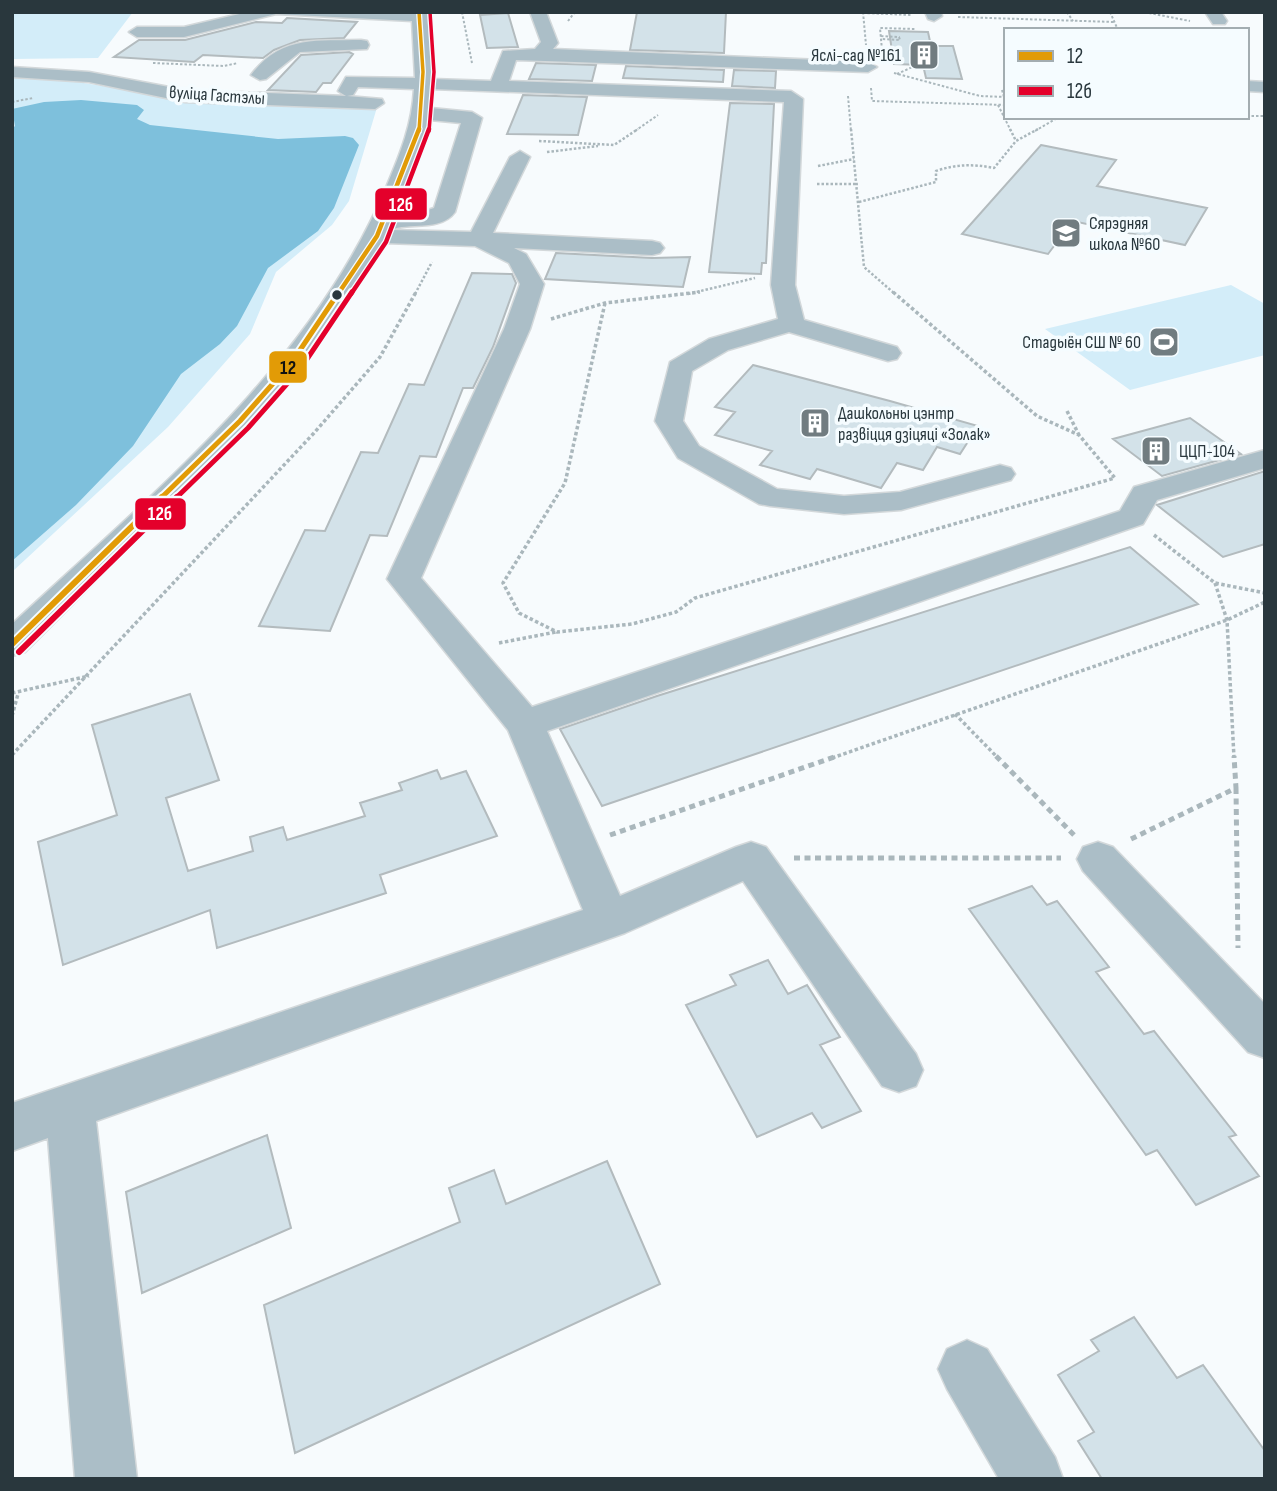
<svg xmlns="http://www.w3.org/2000/svg" width="1277" height="1491" font-family="'Sofia Sans Condensed',sans-serif">
<rect width="100%" height="100%" fill="#f7fbfd"/>
<path fill="#d3edf9" d="M12 12H133L98 58 12 59Z
M12 76 58 79 160 95 378 104 349 201 332 225 276 272 250 334 168 427 12 572Z
M1231 285 1265 304V355L1130 390 1045 329Z"/>
<path fill="#7ec0dc" d="M81 100 137 105 144 110 137 119 150 125 278 139 345 136 353 138 359 145 334 208 318 231 268 268 237 326 220 344 181 374 133 446 76 505 12 561V129L15 126 12 109 44 102Z"/>
<path fill="#d3e2e9" stroke="#b3bbbe" stroke-width="2" d="M637 12H726L724 53 630 50Z
M508 13 518 47 487 48 480 15Z
M287 18 357 22 344 38 300 40 274 50 263 58 203 55 194 62 114 57 139 40H185L256 22 282 23Z
M889 31 928 32 931 46H953L962 79 926 78 923 65 894 64Z
M349 52 353 54 331 83H323L316 92 268 90 301 55Z
M536 63 596 65 592 81 529 79Z
M626 66 724 70 723 82 623 78Z
M734 70 776 71 775 88 732 86Z
M523 95 587 97 578 135 507 134Z
M730 103 774 104 766 263H762L761 274 709 272Z
M1041 145 1116 160 1097 186 1207 208 1185 245 1073 221 1048 254 962 234Z
M556 253 652 258 690 257 683 287 545 279Z
M472 273 512 274 516 283 493 347 473 388H463L436 457 420 456 387 536 370 535 330 631 259 626 305 530 325 531 361 452 378 453 409 384 424 385Z
M753 365 890 401 978 426 960 454 937 447 923 470 897 463 881 488 817 469 810 479 760 465 772 451 715 435 735 412 715 407Z
M1190 418 1241 454 1162 476 1113 439Z
M1265 471V544L1223 557 1157 505Z
M1130 547 1198 604 602 806 560 729 657 696Z
M190 694 219 780 166 798 188 871 253 851 250 837 283 827 287 840 365 816 360 803 402 790 399 783 437 770 441 779 466 771 497 836 380 875 386 893 217 948 210 910 63 965 38 842 117 815 92 725Z
M1032 886 1047 905 1057 901 1109 967 1096 972 1144 1034 1154 1031 1236 1135 1229 1137 1259 1176 1196 1205 1157 1150 1146 1155 969 909Z
M768 960 788 994 807 985 840 1037 820 1045 861 1111 822 1128 812 1113 757 1137 686 1005 736 985 730 975Z
M267 1135 291 1228 142 1293 126 1192Z
M607 1161 660 1284 295 1453 264 1305 460 1222 449 1188 494 1170 506 1204Z
M1134 1317 1177 1378 1203 1365 1265 1451V1479H1102L1078 1441 1094 1432 1058 1375 1099 1351 1091 1340Z"/>
<g fill="none" stroke-linecap="round" stroke-linejoin="round">
<g stroke="#d3d8da" stroke-width="3">
<path id="minor" d="M248 12H427L432 79 491 81 503 51 535 49 541 42 530 12H546L558 43 553 49 868 62 877 67 868 72 516 60 509 81 791 91 803 99 795 285 804 320 897 347 901 353 897 359 888 361 789 332 728 350 692 371 683 421 699 446 777 489 844 496 900 492 1000 465 1011 468 1015 474 1011 480 901 510 844 514 770 506 759 504 678 458 655 421 670 362 709 339 778 319 771 285 784 102 432 89 431 108 472 112 482 118 455 212C441 232 407 222 391 230L471 232 510 157 520 151 530 157 493 233 652 241 660 243 664 248 660 253 652 255 514 248 526 254 544 284 530 329 421 578 532 707 1120 511 1134 487 1265 450V468L1157 500 1143 524 547 731 620 896 736 847 751 842 766 847 916 1054 923 1070 916 1086 899 1092 882 1086 743 881 625 933 96 1121 137 1479H75L48 1138 12 1151V1103L583 910 508 730 387 579 504 329 520 284 509 263 475 246 384 243 301 368 250 427 25 652 12 656V624C151 495 313 364 387 185 401 152 412 124 414 89L358 87 353 95 347 96 382 99 384 103 375 109 185 102 89 82 12 77V67L89 72 185 90 346 96 338 91 346 77 415 78 412 21 276 14 184 37H137L129 32 137 27H184ZM430 120 461 123 434 208 416 214H397Z
M925 12H941L942 16 934 21 928 19Z
M1205 12H1221L1227 21 1225 24H1213Z
M361 40 367 41 369 45 367 49 300 52 266 79 260 80 251 75C281 35 317 41 361 40Z
M1247 81 1265 82V92L1247 91Z
M1098 842 1113 847 1265 1004V1058L1248 1052 1083 871 1077 859 1083 847Z
M967 1340 987 1349 1055 1457 1063 1479H999L947 1389 938 1369 947 1349Z"/>
</g>
<path stroke="#aab7bc" stroke-width="2" stroke-dasharray="2.5 2" stroke-linecap="butt" d="M462 12 472 63
M863 12 866 45
M1067 12 1073 21
M1110 12 1118 30
M1125 12 1149 13
M863 13 911 15
M1149 13 1190 21
M958 17 1114 22
M568 21 575 12
M881 36 899 37 900 40 881 39
M882 50 880 28 916 29
M153 63 224 66 238 63
M894 73 980 96 1006 97
M897 74 917 65
M871 88 872 101 1006 105
M1002 90 1004 97
M848 96 851 131
M12 102 33 98
M998 105 1011 131
M1247 116H1265
M635 131 658 115
M1035 131 1059 117"/>
<path stroke="#aab7bc" stroke-width="2.5" stroke-dasharray="2.5 2" stroke-linecap="butt" d="M851 129 864 267 895 294
M1010 129 1016 141
M539 141 614 145 638 129
M547 152 598 146
M818 166 854 159
M817 184H858
M859 202 936 182V171C956 164 974 164 994 168L1016 141 1038 129
M415 294 432 262
M688 294 755 278"/>
<path stroke="#aab7bc" stroke-width="3.5" stroke-dasharray="3.5 2.5" stroke-linecap="butt" d="M893 292 1037 416 1079 435 1115 478
M605 303 565 483 503 583 519 613 557 632 632 624 676 612 695 598 1115 478
M551 319 605 303 700 292
M1067 411 1079 435
M1154 535 1215 583 1265 593
M1215 583 1227 620 1234 758
M499 643 556 632
M12 693 89 676
M955 714 998 758
M12 716 18 694
M12 755 314 433 380 357 416 292
M832 758 1227 620 1265 602"/>
<path stroke="#aab7bc" stroke-width="5" stroke-dasharray="6 4.5" stroke-linecap="butt" d="M996 756 1075 836
M1236 788 1238 948
M610 835 837 756
M1131 839 1236 788 1234 756
M794 858H1061"/>
<use href="#minor" fill="#abbec7" fill-rule="evenodd"/>
<g stroke="#f5fcff" stroke-width="6">
<path id="bus-1-far3" d="M419 12 423 72 419 131"/>
</g>
<g stroke="#f5fcff" stroke-width="7">
<path id="bus-1-far2" d="M338 294 377 236 419 129"/>
</g>
<g stroke="#f5fcff" stroke-width="9">
<path id="bus-1-far1" d="M160 499 240 421 292 362 339 292"/>
</g>
<g stroke="#f5fcff" stroke-width="10">
<path id="bus-1" d="M12 644 162 497"/>
</g>
<g stroke="#f5fcff" stroke-width="6">
<path id="bus-2-far3" d="M429 131 434 72 430 12"/>
</g>
<g stroke="#f5fcff" stroke-width="7">
<path id="bus-2-far2" d="M351 294 386 242 429 129"/>
</g>
<g stroke="#f5fcff" stroke-width="9">
<path id="bus-2-far1" d="M175 499 248 428 301 368 352 292"/>
</g>
<g stroke="#f5fcff" stroke-width="10">
<path id="bus-2" d="M19 652 177 497"/>
</g>
<use href="#bus-1-far3" stroke="#e29b06" stroke-width="3.5"/>
<use href="#bus-1-far2" stroke="#e29b06" stroke-width="4.5"/>
<use href="#bus-1-far1" stroke="#e29b06" stroke-width="5"/>
<use href="#bus-1" stroke="#e29b06" stroke-width="6"/>
<use href="#bus-2-far3" stroke="#e4002b" stroke-width="3.5"/>
<use href="#bus-2-far2" stroke="#e4002b" stroke-width="4.5"/>
<use href="#bus-2-far1" stroke="#e4002b" stroke-width="5"/>
<use href="#bus-2" stroke="#e4002b" stroke-width="6"/>
</g>
<defs>
<g id="building-square" transform="scale(1.575)"><rect x="-9" y="-9" width="18" height="18" rx="4" fill="#717c80" stroke="#f5fcff"/><path d="M-4-6H4V6H1V3H-1V6H-4ZM-2.5-4.3h1.7v1.8h-1.7ZM.8-4.3h1.7v1.8H.8ZM-2.5-1h1.7V.8h-1.7ZM.8-1h1.7V.8H.8Z" fill="#fff"/></g>
<g id="school-square" transform="scale(1.575)"><rect x="-9" y="-9" width="18" height="18" rx="4" fill="#717c80" stroke="#f5fcff"/><path d="M0-5L7-2L0 1L-7-2ZM-4 1L0 2.5L4 1V4Q0 6-4 4Z" fill="#fff"/></g>
<g id="stadium-square" transform="scale(1.575)"><rect x="-9" y="-9" width="18" height="18" rx="4" fill="#717c80" stroke="#f5fcff"/><path d="M0-5a6.5 5 0 1 0 0 10a6.5 5 0 1 0 0-10ZM-3.5-1.8h7v3.6h-7Z" fill="#fff"/></g>
</defs>
<g fill-rule="evenodd">
<use href="#building-square" x="924" y="55"/>
<use href="#school-square" x="1066" y="233"/>
<use href="#stadium-square" x="1164" y="342"/>
<use href="#building-square" x="815" y="423"/>
<use href="#building-square" x="1156" y="451"/>
</g>
<circle fill="#29373d" stroke="#f5fcff" stroke-width="2.5" cx="337" cy="295" r="6"/>
<g text-anchor="middle" stroke-width="7" stroke-linejoin="round" paint-order="stroke">
<g font-size="18" fill="#29373d" stroke="#f5fcff" text-anchor="start">
<text x="901" y="61" text-anchor="end">Яслі-сад №161</text>
<text x="1089" y="229">Сярэдняя<tspan x="1089" dy="21">школа №60</tspan></text>
<text x="1141" y="348" text-anchor="end">Стадыён СШ № 60</text>
<text x="838" y="419">Дашкольны цэнтр<tspan x="838" dy="21">развіцця дзіцяці «Золак»</tspan></text>
<text x="1179" y="457">ЦЦП-104</text>
</g>
<g font-size="18" fill="#29373d" stroke="#f5fcff">
<text transform="translate(217 95) rotate(4)" y="6">вуліца Гастэлы</text>
</g>
</g>
<g stroke="#f5fcff" stroke-width="2.5">
<rect x="374" y="187" width="54" height="34" rx="7" fill="#e4002b"/>
<rect x="268" y="350" width="40" height="34" rx="7" fill="#e29b06"/>
<rect x="134" y="497" width="53" height="34" rx="7" fill="#e4002b"/>
</g>
<g font-size="19" text-anchor="middle" font-weight="bold" fill="#fff">
<text x="401" y="211">12б</text>
<text x="160" y="520">12б</text>
</g>
<g font-size="19" text-anchor="middle" font-weight="bold" fill="#111">
<text x="288" y="374">12</text>
</g>
<rect width="1277" height="1491" fill="none" stroke="#29373d" stroke-width="28"/>
<rect x="1004" y="28" width="245" height="91" fill="#f5fcff" stroke="#a3adb1" stroke-width="2"/>
<rect x="1018" y="51" width="35" height="10" fill="#e29b06" stroke="#a3adb1" stroke-width="2"/>
<text x="1067" y="63" font-size="21" fill="#29373d">12</text>
<rect x="1018" y="86" width="35" height="10" fill="#e4002b" stroke="#a3adb1" stroke-width="2"/>
<text x="1067" y="98" font-size="21" fill="#29373d">12б</text>
</svg>
